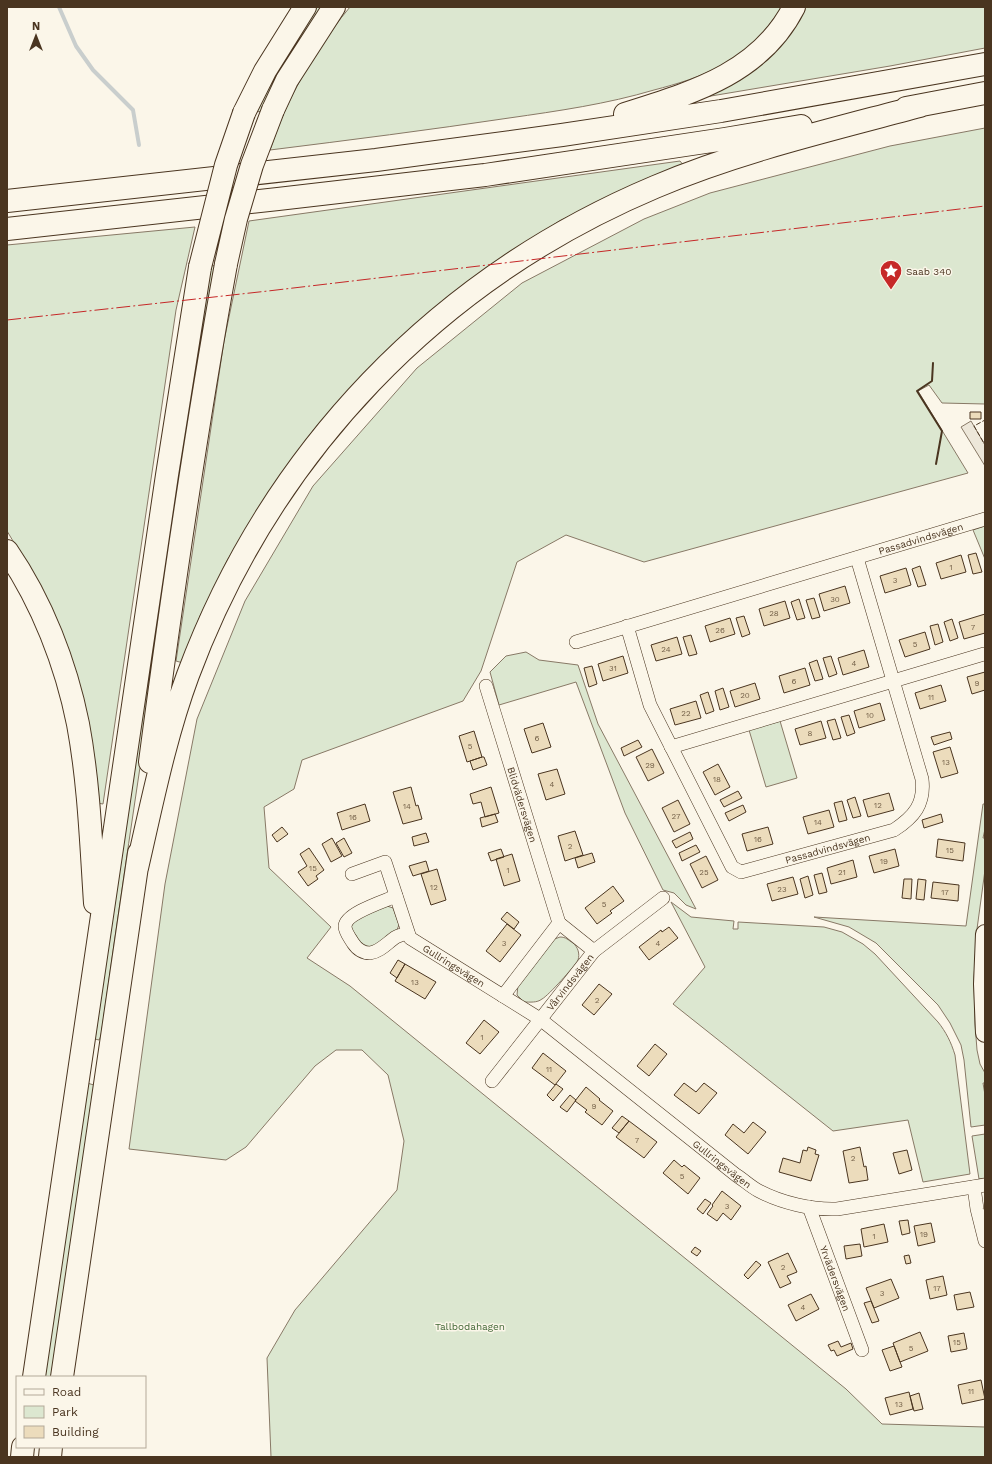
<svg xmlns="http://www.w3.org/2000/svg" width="992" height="1464" font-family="'Work Sans',sans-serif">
<rect width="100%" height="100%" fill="#fbf6e9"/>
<path fill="#dce7d0" stroke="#887966" d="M317 7H324L263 111 256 112C274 75 294 40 317 7Z
M350 7H782C765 32 749 51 722 65 701 77 677 84 654 90 607 104 558 111 509 118 429 130 350 140 270 150 275 136 280 121 287 106 302 74 327 34 350 7Z
M805 7H985V48L890 66 705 97Z
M985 128V404L942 403 929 385 918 391 968 473 644 562 566 535 517 562 481 671 463 701 302 760 294 789 264 807 269 868 331 927 307 958 350 986 846 1389 882 1424 985 1427V1457H271L267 1358 295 1310 397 1190 404 1141 388 1075 362 1050H336L315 1066 246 1147 226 1160 129 1149 165 884 197 719 245 601 313 486 417 368 522 283 644 219 710 193 890 146Z
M680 161 685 167 638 184 561 220 499 260 432 311 364 373 315 428 274 484 228 559 200 616 183 663 176 661 224 341 249 221Z
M195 227 176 310 103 804 97 803 46 596 7 531V245Z
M218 265C177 522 137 779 101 1036L99 1040 95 1039 134 763 160 597 178 464 211 266Z
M985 526V559L973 530Z
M526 652 539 660 578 665 598 724 696 909 686 905 674 893 663 890 625 813 576 682 499 705 490 672 506 656Z
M780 721 797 778 766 787 749 730Z
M983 804H985V829L983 838H985V870L977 929 974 978 975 1024 977 1050 980 1064 985 1073V1083H983L985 1095V1125L971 1127 964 1060 961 1045 950 1023 938 1005 876 943 849 927 814 917 966 926Z
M671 902 691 917 734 921 733 929H738V922L824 927 842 932 863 944 875 954 938 1022C946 1032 951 1042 955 1055L970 1174 923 1182 908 1120 833 1131 673 1004 705 967Z
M384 905 393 908 399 925 396 932 370 948 363 947 351 928 353 922Z
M560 937C566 937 568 940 573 943 578 947 580 954 578 960 575 966 548 996 542 999 537 1003 530 1002 524 1002L517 995 518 985 552 940Z
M87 1083 94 1085 51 1377H43Z
M985 1134V1178L979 1179 972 1136Z"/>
<path fill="#ede7d9" stroke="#887966" d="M971 421 985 445V466L961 427Z"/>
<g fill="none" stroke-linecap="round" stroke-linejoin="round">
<path stroke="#c9cecd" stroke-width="4" d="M59 7 76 46 93 70 133 110 139 145"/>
</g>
<path fill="#ecdcbc" stroke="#4a3520" d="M970 412H981V419H970Z
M976 553 982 572 973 574 968 555Z
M961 555 966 572 941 579 936 563Z
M920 566 926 585 918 587 912 569Z
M906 568 911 585 885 593 880 576Z
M845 586 850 603 824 611 819 594Z
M814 598 820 617 812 619 806 600Z
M799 599 805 618 797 620 791 602Z
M785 601 790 618 764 626 759 609Z
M985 614V633L964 639 959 622Z
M744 616 750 634 742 637 736 618Z
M730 618 735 634 710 642 705 626Z
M952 619 958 638 950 641 944 622Z
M938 624 943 642 935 645 930 626Z
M925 632 930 649 905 657 899 640Z
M691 635 697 654 689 656 683 637Z
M677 637 682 654 656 661 651 645Z
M864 650 869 667 843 675 838 658Z
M623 656 628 673 603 681 598 664Z
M831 656 837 674 829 677 823 658Z
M817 660 823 679 815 681 809 663Z
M592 666 597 684 589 687 584 668Z
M805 668 810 685 784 693 779 676Z
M985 672V690L972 694 967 677Z
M755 683 760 699 735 707 730 691Z
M941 685 946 701 920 709 915 693Z
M723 688 729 707 720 710 715 691Z
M708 692 714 711 706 714 700 695Z
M696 701 701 718 675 725 670 709Z
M880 703 885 720 859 728 854 711Z
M849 715 855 733 847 736 841 717Z
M835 719 841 738 833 740 827 721Z
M821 721 826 738 800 745 795 729Z
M543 723 551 747 532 753 524 729Z
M474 731 482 757 467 762 459 736Z
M950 732 952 739 934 745 931 737Z
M638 740 642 747 624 756 621 748Z
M950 747 958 773 941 778 933 752Z
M652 749 664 773 648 781 636 757Z
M482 757H484L487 765 473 770 470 761Z
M718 764 730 787 715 795 703 772Z
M557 769 565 794 546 800 538 774Z
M411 787 416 806 418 805 422 819 403 824 393 792Z
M491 787 499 813 485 817 481 802 473 804 470 794Z
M738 791 742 798 724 807 720 800Z
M889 793 894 810 868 817 863 800Z
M855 797 861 816 853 818 847 800Z
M678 800 690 824 674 832 662 808Z
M842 801 847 820 839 822 834 803Z
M365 804 370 821 342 830 337 813Z
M743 805 746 812 729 821 725 813Z
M829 810 834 827 808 834 803 817Z
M495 814 498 822 482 827 480 818Z
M941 814 943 822 924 828 922 820Z
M282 827 288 834 277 842 272 835Z
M768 827 773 844 747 851 742 834Z
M575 831 583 855 565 861 558 836Z
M690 832 693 839 676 848 672 841Z
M426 833 429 842 414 846 412 837Z
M332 838 342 856 331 862 322 844Z
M344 838 352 853 344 857 336 843Z
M938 839 965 843 963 861 936 857Z
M696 845 700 852 682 861 679 853Z
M309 848 324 870 316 876 318 879 308 886 298 872 307 866 300 854Z
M501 849 504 857 491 861 488 853Z
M895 849 899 866 874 873 869 856Z
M592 853 595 862 578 868 575 858Z
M512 854 520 881 504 886 496 859Z
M706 856 718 880 702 888 690 864Z
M853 860 857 877 831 884 827 868Z
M426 861 429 871 413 876 409 866Z
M437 869 446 900 431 905 421 874Z
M822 873 827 892 819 894 814 875Z
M808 876 813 895 805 898 800 879Z
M793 877 798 894 772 901 767 884Z
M904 879H912L911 899 902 898Z
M918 879 926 880 924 900 916 899Z
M933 882 959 885 958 901 931 898Z
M613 886 624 901 610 911 612 913 597 924 585 908Z
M507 912 519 922 514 929 501 919Z
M507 924 521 935 500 962 486 951Z
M669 927 678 938 649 960 639 947 661 930 662 932Z
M398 960 405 964 397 978 390 973Z
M405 964 436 982 425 999 395 981Z
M599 984 612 994 594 1015 582 1005Z
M484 1020 499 1032 480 1054 466 1043Z
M655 1044 667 1054 649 1076 637 1066Z
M543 1053 566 1071 555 1085 532 1068Z
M684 1083 696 1092 704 1083 717 1093 699 1114 674 1095Z
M556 1084 563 1089 553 1101 547 1095Z
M586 1087 600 1099 599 1100 613 1111 602 1125 585 1112 587 1110 575 1101Z
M570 1095 576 1100 567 1112 560 1107Z
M622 1116 629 1121 619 1133 612 1128Z
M629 1121 657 1142 644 1158 616 1137Z
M753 1122 766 1132 748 1154 725 1135 733 1124 744 1133Z
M808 1147 816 1150 815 1154 819 1155 811 1181 779 1172 783 1158 800 1163 803 1150 807 1151Z
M860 1147 864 1167 866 1166 868 1180 849 1183 843 1151Z
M907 1150 912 1170 899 1174 893 1153Z
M674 1160 682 1167 684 1165 700 1178 688 1194 663 1173Z
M722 1191 741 1206 731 1220 723 1213 717 1221 707 1214 713 1206 712 1205Z
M705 1199 711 1203 703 1214 697 1209Z
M908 1220 910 1233 902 1235 899 1221Z
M931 1223 935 1242 918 1246 914 1226Z
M884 1224 888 1242 864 1247 861 1229Z
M860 1244 862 1256 846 1259 844 1246Z
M695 1247 701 1251 697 1256 691 1252Z
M788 1253 797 1272 787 1276 791 1283 780 1288 768 1262Z
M909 1255 911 1263 906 1264 904 1256Z
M756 1261 761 1265 748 1279 744 1275Z
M943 1276 947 1295 930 1299 926 1280Z
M891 1279 899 1298 874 1308 866 1288Z
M970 1292 974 1307 957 1310 954 1295Z
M811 1294 819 1309 796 1321 788 1305Z
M871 1301 879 1321 872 1323 864 1303Z
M920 1332 928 1351 900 1362 893 1343Z
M964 1333 967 1349 951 1352 948 1336Z
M838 1341 841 1347 851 1343 853 1349 837 1356 834 1350 831 1351 828 1345Z
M894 1346 902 1367 890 1371 882 1350Z
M981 1380 985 1399 962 1404 958 1385Z
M909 1392 913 1409 890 1415 885 1398Z
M919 1393 923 1409 914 1411 910 1396Z"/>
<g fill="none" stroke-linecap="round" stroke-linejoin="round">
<g stroke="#4a3520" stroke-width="14">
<g id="street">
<path id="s1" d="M627 626 650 705 732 867 741 872 894 830C914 817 925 804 922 779L857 558"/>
<path id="s2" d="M576 642 985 519"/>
<path id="s3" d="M486 686 559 923"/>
<path d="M671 747 984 654"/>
<path id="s4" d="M352 874 385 862 410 938 540 1019 736 1175C744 1180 751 1187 759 1191 782 1203 812 1210 837 1209L985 1185"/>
<path d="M396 896C385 901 346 913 345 926 345 932 350 938 353 943 357 949 363 953 370 953 380 952 388 942 396 937 400 935 404 934 408 933"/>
<path d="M559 923 594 951"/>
<path d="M503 996 559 923"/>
<path id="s5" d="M492 1081 594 951 663 898"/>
<path d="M974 1187 977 1209 985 1241"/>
<path id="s6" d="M809 1207 862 1350"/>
</g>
</g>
<g stroke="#4a3520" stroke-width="20">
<path id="secondary" d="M985 934 983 984 985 1033"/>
</g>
<g stroke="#4a3520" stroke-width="24">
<path id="highway" d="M906 108 985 93
M273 110 287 80 334 7
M244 113 265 71 305 7
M625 114C691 93 760 74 794 7
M7 201 376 160 562 135 721 111 985 64
M7 229 278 199 485 175 725 139 801 126
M7 551C42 602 66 664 78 724 89 783 91 843 95 903
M150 762C172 595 196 429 226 264
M137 868C152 803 165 737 188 675 271 452 437 279 655 187 740 151 831 130 920 106
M34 1377 167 475 200 267
M62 1377 139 853
M22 1457 23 1447
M50 1457 51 1447"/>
</g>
<use href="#street" stroke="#fbf6e9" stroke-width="13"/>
<use href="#secondary" stroke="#fbf6e9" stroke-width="18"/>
<use href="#highway" stroke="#fbf6e9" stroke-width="22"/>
<g stroke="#4a3520" stroke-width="24" stroke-linecap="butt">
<path id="highway-bridge" d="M226 264 236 219 252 165 273 110
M200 267 226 165 244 113"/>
</g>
<use href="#highway-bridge" stroke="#fbf6e9" stroke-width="22"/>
<path stroke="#4a3520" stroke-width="1" stroke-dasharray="5 2" stroke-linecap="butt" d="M985 376V420L974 426 985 445"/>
<path stroke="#4a3520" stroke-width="2" d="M933 363 932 381 917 391 942 431 936 464"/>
<path stroke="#c62828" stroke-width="1" stroke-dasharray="14 3 2 3" stroke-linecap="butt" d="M7 320 268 291 985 206"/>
</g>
<defs>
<g id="sight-pin" transform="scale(1.15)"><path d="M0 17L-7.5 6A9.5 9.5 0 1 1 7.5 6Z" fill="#c62828" stroke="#fbf6e9"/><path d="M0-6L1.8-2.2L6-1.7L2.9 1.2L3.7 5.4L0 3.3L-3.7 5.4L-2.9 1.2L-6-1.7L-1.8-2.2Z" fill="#fff"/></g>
</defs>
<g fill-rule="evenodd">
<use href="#sight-pin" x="891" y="271"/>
</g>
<g text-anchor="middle" stroke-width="3" stroke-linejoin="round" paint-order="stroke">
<g font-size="8" fill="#725f47">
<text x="951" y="570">1</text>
<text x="895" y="583">3</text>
<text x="835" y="602">30</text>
<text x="774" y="616">28</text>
<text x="973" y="630">7</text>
<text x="720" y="633">26</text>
<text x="915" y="647">5</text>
<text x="666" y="652">24</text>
<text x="854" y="666">4</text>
<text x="613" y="671">31</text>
<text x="794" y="684">6</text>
<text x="977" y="686">9</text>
<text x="745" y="698">20</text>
<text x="931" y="700">11</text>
<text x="686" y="716">22</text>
<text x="870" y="718">10</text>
<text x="810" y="736">8</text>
<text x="537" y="741">6</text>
<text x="470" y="749">5</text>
<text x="946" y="765">13</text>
<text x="650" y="768">29</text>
<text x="717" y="782">18</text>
<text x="552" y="787">4</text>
<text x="878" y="808">12</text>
<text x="407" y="809">14</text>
<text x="676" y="819">27</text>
<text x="353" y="820">16</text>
<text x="818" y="825">14</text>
<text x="758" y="842">16</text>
<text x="570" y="849">2</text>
<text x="950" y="853">15</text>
<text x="884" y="864">19</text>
<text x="313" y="871">15</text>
<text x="508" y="873">1</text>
<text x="704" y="875">25</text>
<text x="842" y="875">21</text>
<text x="434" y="890">12</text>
<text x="782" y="892">23</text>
<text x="945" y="895">17</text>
<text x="604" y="907">5</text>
<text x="504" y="946">3</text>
<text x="658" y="946">4</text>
<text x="415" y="985">13</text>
<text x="597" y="1003">2</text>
<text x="482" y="1040">1</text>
<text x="549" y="1072">11</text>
<text x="594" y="1109">9</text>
<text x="637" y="1143">7</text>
<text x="853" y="1161">2</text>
<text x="682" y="1179">5</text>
<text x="727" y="1209">3</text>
<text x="924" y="1237">19</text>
<text x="874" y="1239">1</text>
<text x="783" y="1270">2</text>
<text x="937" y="1291">17</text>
<text x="882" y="1296">3</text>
<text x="803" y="1310">4</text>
<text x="957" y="1345">15</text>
<text x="911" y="1351">5</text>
<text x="971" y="1394">11</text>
<text x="899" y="1407">13</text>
</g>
<g font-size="10" fill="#4a3520" stroke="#fbf6e9" text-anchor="start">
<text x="906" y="275">Saab 340</text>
</g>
<g font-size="10" fill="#4a3520" stroke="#fbf6e9">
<text dy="4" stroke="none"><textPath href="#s2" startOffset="360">Passadvindsvägen</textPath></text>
<text dy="4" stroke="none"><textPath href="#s3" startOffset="124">Blidvädersvägen</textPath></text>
<text dy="4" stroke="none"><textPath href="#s1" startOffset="364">Passadvindsvägen</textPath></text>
<text dy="4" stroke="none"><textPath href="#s4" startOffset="167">Gullringsvägen</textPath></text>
<text dy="4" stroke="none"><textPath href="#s5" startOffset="126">Vårvindsvägen</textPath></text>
<text dy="4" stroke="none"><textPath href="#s4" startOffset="501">Gullringsvägen</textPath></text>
<text dy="4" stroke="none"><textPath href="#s6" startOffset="76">Yrvädersvägen</textPath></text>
</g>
<g font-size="10" fill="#436837" stroke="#fbf6e9">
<text x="470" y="1330">Tallbodahagen</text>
</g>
</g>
<rect width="992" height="1464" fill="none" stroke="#4a3520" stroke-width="16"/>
<rect x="16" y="1376" width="130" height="72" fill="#fbf6e9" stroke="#b4a999"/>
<rect x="24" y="1389" width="20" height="6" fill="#fbf6e9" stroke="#b4a999"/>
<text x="52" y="1396" font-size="12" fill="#4a3520">Road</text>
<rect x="24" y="1406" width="20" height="12" fill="#dce7d0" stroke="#b4a999"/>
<text x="52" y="1416" font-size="12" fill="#4a3520">Park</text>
<rect x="24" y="1426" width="20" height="12" fill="#ecdcbc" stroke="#b4a999"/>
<text x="52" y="1436" font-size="12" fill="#4a3520">Building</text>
<g transform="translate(36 36)" stroke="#fbf6e9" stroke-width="3" paint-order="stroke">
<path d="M0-3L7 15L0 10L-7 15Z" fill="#4a3520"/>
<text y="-6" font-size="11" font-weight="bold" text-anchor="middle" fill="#4a3520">N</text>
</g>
</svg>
